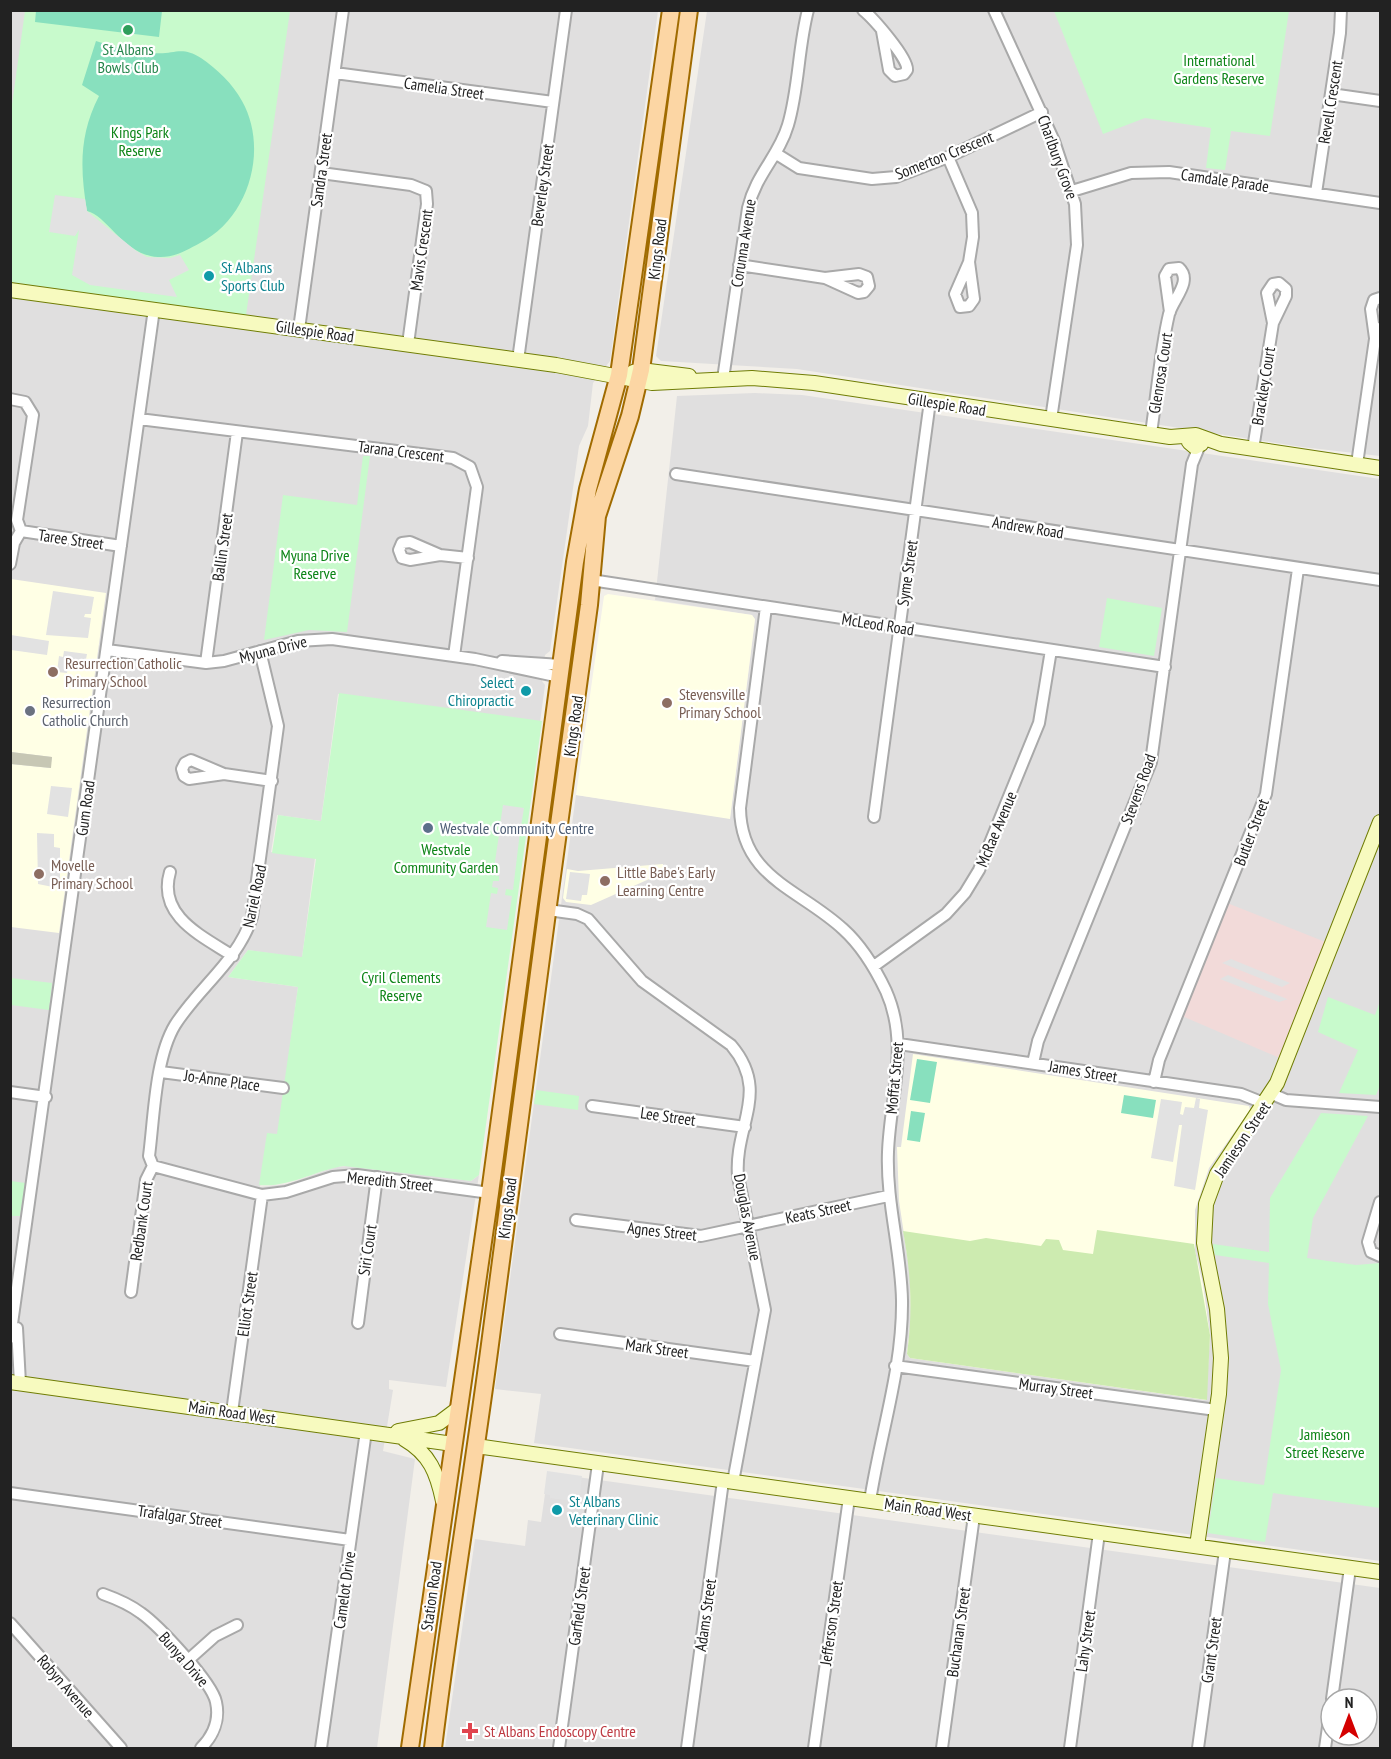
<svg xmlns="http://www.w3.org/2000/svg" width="1391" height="1759" font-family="'PT Sans Narrow',sans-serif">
<rect width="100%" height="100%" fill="#f2efe9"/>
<path fill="#e0dfdf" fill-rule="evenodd" d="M11 11H658L610 361 593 383 588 426 579 446 550 651 545 655 542 681 545 685 540 722 338 694 321 821 277 815 271 852 315 858 302 958 248 950 228 977 298 987 278 1136 269 1134 260 1187 287 1184 335 1167 361 1165 471 1181 479 1175 446 1387 389 1380V1389L393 1390 383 1451 415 1459 377 1748H11Z
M707 11H1380V456L1302 447 797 369 661 361 656 356Z
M755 393 802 395 1380 479V1561L534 1443 541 1394 495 1389 576 795 730 818 755 620 752 615 655 600 677 396Z
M548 1473 1380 1588V1748H445L475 1539 525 1546 528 1520 541 1522ZM1331 1699H1367V1735H1331Z"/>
<path fill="#f2dad9" d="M1227 903 1328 943 1282 1059 1182 1016Z"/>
<path fill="#ffffe5" d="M11 579 106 593 59 933 11 927V764L50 768 52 757 11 752Z
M608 594 752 615 755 619 730 819 576 795 604 596Z
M663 864 665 872 591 905 566 902 563 898 567 869 578 871Z
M913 1054 1249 1106 1250 1110 1209 1168 1195 1210V1251L1203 1284 1210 1335 1206 1400 910 1358 907 1354 911 1320 910 1274 899 1201 897 1147H901Z"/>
<path fill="#c7c7b4" d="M11 752 52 757 51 768 11 764Z"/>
<path fill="#cdebb0" d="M1097 1230 1194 1244 1210 1335 1207 1400 910 1358 907 1354C913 1312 911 1273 903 1231L970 1241 986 1238 1041 1246 1046 1239 1059 1240 1063 1250 1093 1254Z"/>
<path fill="#c8facc" d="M25 11H290L246 315 11 282 10 119Z
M1054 11H1289L1270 136 1231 131 1225 170 1206 168 1211 128 1145 118 1103 134Z
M363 456H370L347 632 309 630 264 640 283 495 357 505Z
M1107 598 1162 608 1154 656 1099 647Z
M339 693 542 721 479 1175 471 1181 344 1166C316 1170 289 1188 259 1185L267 1133 277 1134 298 987 228 977 248 950 302 957 316 859 272 853 278 815 321 821Z
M11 978 52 983 49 1010 11 1005Z
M1328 997 1375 1015 1380 1001V1085L1376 1095 1339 1093 1358 1050 1318 1032Z
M536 1090 579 1096 578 1110 534 1104Z
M1321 1113 1368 1116 1313 1218 1307 1258 1356 1265 1380 1263V1508L1273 1493 1265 1542 1208 1533 1216 1478 1264 1485 1281 1370 1268 1304 1269 1263 1215 1255 1213 1244 1269 1252 1270 1198Z
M11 1181 25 1183 20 1216H11Z"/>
<path fill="#88e0be" d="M36 11V10L162 11 159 37 35 22Z
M96 41C115 47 134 52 154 53 174 55 181 45 201 58 217 69 233 84 242 101 269 149 249 218 200 243 187 250 174 258 158 257 123 255 108 216 87 211 80 169 79 135 99 96L82 85Z
M917 1059 937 1062 930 1103 910 1100Z
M1124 1095 1156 1100 1153 1118 1121 1113Z
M911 1111 925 1113 920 1142 907 1140Z"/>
<path fill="#e2e2e2" d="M55 195 85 199 87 211 135 250 147 257 170 258 180 255 189 270 169 280 177 297 90 285 72 275 79 230 75 236 49 232Z
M53 591 94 597 91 614H85L84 617 91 618 88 638 46 635Z
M11 635 49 641 47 655 11 650Z
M64 651 87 654 84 670 68 667 67 673 57 672 59 656 63 657Z
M51 786 72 788 68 817 47 814Z
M503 805 524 808 521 826H515L514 831 520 832 513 890 506 889 505 895 512 896 507 930 486 927 491 893 497 894 498 888 492 887 493 881H499V876L493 875 500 828 506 829V826L500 825Z
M37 833 54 834V847L60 848V884H54L53 887 38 884Z
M570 872 590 874 587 895H582L581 901 566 899Z
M1231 959 1290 983 1282 987 1222 963Z
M1228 975 1287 999H1288L1279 1002 1220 979Z
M1196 1098 1200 1099 1199 1108 1208 1110 1195 1190 1174 1186 1182 1125H1179L1173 1162 1151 1158 1161 1099 1182 1102 1180 1114 1183 1115 1185 1107 1194 1108Z
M547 1471 582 1476 579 1502 550 1498V1495L544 1494Z"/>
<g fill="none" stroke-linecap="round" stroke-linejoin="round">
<g stroke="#a9a9a9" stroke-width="14">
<path id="street" d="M863 10C873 18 909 59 907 70L904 74 895 76 889 70 882 31
M994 10 1054 141 1075 204 1077 245 1051 419
M335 73 553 102
M1331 94 1380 101
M775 153 799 168 872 179 896 177 948 157 1042 112
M948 157 972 213 973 237 969 262 974 299 969 306 960 307 955 294 969 262
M321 173 411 185 426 191 427 204 408 344
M1072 191 1131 173 1169 172 1380 203
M1316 193 1340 33 1341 10
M739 265 825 278 859 274 867 277 869 286 864 292 858 293 825 278
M299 329 343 10
M1375 338 1371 309 1374 300 1380 298
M518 360 566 10
M723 379 748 208C756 174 779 156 788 125 799 88 798 48 808 10
M10 399 25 402 33 415 17 520 21 531 14 543 10 564
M139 419 453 458 470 467 477 487 454 656
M1151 433C1157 394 1160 352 1169 314 1173 299 1193 281 1179 268L1169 269 1165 276 1170 312
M1253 449 1273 323 1286 296V289L1279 283 1273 284 1267 293 1273 323
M1357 464 1375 339 1380 328
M676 474 1380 580
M21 531 121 546
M440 555 410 560 402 558 399 550 402 543 410 542 440 555 468 558
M591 580 1165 667
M766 607 740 808C741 878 800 889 843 929 862 946 875 968 886 991 910 1045 890 1097 888 1152 886 1202 901 1250 902 1300 903 1368 880 1435 870 1501
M107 650 206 663 224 661 298 641 332 639 475 659 560 677
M502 661 561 665
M206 663 237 432
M224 774 191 760 185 763 182 769 184 776 189 779 224 774 272 781
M874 817 930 401
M170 872C157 916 202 936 233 956
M548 910 577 914 588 919 642 981 731 1045C771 1092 734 1125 738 1176L765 1310 733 1482
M874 966 946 914 965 893 979 870 1039 723 1051 650
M899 1044 1241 1094 1266 1104
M1033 1063 1038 1041 1151 762 1192 464 1199 447
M161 1072 283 1088
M1154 1082 1159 1060 1266 794 1298 569
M10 1092 46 1097
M1272 1094 1286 1100 1380 1107
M592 1106 745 1127
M153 1166 262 1195 286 1192 333 1177 357 1175 490 1193
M1380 1202 1368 1242 1371 1252 1380 1256
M576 1220 701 1236 888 1196
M131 1292 146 1180 153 1166 149 1156C154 1118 155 1058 175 1025 199 987 238 961 252 917L278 726 260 651
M358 1323 377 1177
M17 1328 20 1383
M560 1334 755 1361
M10 1338 154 309
M895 1366 1216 1410
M232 1412 262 1195
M10 1493 350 1540
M103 1594C117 1599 129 1604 141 1613 158 1625 212 1682 216 1702 220 1720 213 1736 201 1748
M10 1623 121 1748
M187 1661 215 1636 237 1625
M1332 1699 1350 1568
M321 1748 366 1431
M559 1748 598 1464
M687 1748 723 1481
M814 1748 849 1498
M942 1748 974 1516
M1070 1748 1099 1533
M1198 1748 1225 1551
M1325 1748 1331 1706"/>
</g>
<g stroke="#707d05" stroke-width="16">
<path id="secondary" d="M10 290 556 365 652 383 752 378 814 383 1170 437 1196 435 1221 444 1380 468
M633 372 641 370 689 376
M1192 436 1189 442 1195 447 1201 444V438
M10 1382 453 1444
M398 1431 439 1423 459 1408
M404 1439C430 1454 437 1473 443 1501
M476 1446 1380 1572
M1197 1546 1219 1394 1221 1358 1217 1309 1204 1243 1206 1204 1217 1174 1277 1083 1380 822"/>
</g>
<g stroke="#a06b00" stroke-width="20">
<path id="primary" d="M410 1748 490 1193 575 562 588 489 619 375 671 10
M433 1748C450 1608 474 1469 492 1329 524 1088 555 846 589 605L597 516 630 416 641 370 689 10"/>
</g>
<use href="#street" stroke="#fff" stroke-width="10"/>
<use href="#secondary" stroke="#f7fabf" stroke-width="14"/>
<use href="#primary" stroke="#fcd6a4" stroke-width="16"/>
</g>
<circle fill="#2e9e5b" stroke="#fff" stroke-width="2" cx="128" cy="30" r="6"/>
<g fill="#0f9aa8" stroke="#fff" stroke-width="2">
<circle cx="209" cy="276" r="6"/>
<circle cx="526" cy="691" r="6"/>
<circle cx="557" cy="1510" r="6"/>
</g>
<g fill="#8d6e63" stroke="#fff" stroke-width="2">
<circle cx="53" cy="672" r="6"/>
<circle cx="667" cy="703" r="6"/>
<circle cx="39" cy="874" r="6"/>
<circle cx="605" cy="881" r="6"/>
</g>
<circle fill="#6b7280" stroke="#fff" stroke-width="2" cx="30" cy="711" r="6"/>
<circle fill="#5c6f8a" stroke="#fff" stroke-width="2" cx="428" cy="828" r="6"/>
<path fill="#e0444e" stroke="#fff" stroke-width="2" d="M467 1722h6v6h6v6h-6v6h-6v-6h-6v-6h6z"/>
<g text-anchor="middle" stroke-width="4.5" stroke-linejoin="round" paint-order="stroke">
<g font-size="16" fill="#27864d" stroke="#fff">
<text x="128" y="55">St Albans<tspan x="128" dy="18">Bowls Club</tspan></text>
</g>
<g font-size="16" fill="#0c8416" stroke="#fff">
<text x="1219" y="66">International<tspan x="1219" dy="18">Gardens Reserve</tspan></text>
<text x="140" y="138">Kings Park<tspan x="140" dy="18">Reserve</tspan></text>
<text x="315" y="561">Myuna Drive<tspan x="315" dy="18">Reserve</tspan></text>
<text x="446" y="855">Westvale<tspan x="446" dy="18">Community Garden</tspan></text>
<text x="401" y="983">Cyril Clements<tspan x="401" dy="18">Reserve</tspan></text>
<text x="1325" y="1440">Jamieson<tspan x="1325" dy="18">Street Reserve</tspan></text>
</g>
<g font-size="16" fill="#222" stroke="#fff">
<text transform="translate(444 88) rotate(8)" y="6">Camelia Street</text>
<text transform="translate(1330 102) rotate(-81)" y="6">Revell Crescent</text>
<text transform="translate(944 155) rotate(-22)" y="6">Somerton Crescent</text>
<text transform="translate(1058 157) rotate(70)" y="6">Charlbury Grove</text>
<text transform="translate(321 170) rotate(-82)" y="6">Sandra Street</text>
<text transform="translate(1225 180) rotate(8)" y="6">Camdale Parade</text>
<text transform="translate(542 185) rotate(-82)" y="6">Beverley Street</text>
<text transform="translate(743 243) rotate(-81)" y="6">Corunna Avenue</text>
<text transform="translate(657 249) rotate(-83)" y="6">Kings Road</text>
<text transform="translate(421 250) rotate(-82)" y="6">Mavis Crescent</text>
<text transform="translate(315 331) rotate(8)" y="6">Gillespie Road</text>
<text transform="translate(1160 373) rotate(-81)" y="6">Glenrosa Court</text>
<text transform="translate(1263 386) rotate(-81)" y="6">Brackley Court</text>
<text transform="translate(947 404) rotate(9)" y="6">Gillespie Road</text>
<text transform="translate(401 451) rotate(7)" y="6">Tarana Crescent</text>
<text transform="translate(1028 527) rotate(9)" y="6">Andrew Road</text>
<text transform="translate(71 539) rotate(8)" y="6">Taree Street</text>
<text transform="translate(222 547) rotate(-82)" y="6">Ballin Street</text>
<text transform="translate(907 573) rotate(-82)" y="6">Syme Street</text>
<text transform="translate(878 624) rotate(9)" y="6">McLeod Road</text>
<text transform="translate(273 649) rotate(-14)" y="6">Myuna Drive</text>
<text transform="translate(573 726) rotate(-82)" y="6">Kings Road</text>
<text transform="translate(1138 789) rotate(-70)" y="6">Stevens Road</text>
<text transform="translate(85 808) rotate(-82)" y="6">Gum Road</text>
<text transform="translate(996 829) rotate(-67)" y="6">McRae Avenue</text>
<text transform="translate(1251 832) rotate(-69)" y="6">Butler Street</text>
<text transform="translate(254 896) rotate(-78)" y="6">Nariel Road</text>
<text transform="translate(1083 1071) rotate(9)" y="6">James Street</text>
<text transform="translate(894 1078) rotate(-85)" y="6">Moffat Street</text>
<text transform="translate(222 1080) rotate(8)" y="6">Jo-Anne Place</text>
<text transform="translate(668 1116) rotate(8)" y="6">Lee Street</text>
<text transform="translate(1242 1139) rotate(-56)" y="6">Jamieson Street</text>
<text transform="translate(390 1181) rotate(6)" y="6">Meredith Street</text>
<text transform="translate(507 1208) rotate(-83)" y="6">Kings Road</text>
<text transform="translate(818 1211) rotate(-12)" y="6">Keats Street</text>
<text transform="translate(748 1217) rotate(79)" y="6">Douglas Avenue</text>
<text transform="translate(141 1221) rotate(-82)" y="6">Redbank Court</text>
<text transform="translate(662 1231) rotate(6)" y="6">Agnes Street</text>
<text transform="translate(367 1250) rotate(-82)" y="6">Siri Court</text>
<text transform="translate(247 1304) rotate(-82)" y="6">Elliot Street</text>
<text transform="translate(657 1348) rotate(8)" y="6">Mark Street</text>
<text transform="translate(1056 1388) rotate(8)" y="6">Murray Street</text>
<text transform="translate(232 1412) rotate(8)" y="6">Main Road West</text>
<text transform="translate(928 1509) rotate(8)" y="6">Main Road West</text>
<text transform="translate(180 1516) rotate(8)" y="6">Trafalgar Street</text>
<text transform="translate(344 1590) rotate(-82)" y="6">Camelot Drive</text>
<text transform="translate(431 1596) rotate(-82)" y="6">Station Road</text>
<text transform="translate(579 1606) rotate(-82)" y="6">Garfield Street</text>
<text transform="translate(705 1615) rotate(-82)" y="6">Adams Street</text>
<text transform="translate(831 1623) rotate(-82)" y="6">Jefferson Street</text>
<text transform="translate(958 1632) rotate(-82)" y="6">Buchanan Street</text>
<text transform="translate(1085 1641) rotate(-82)" y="6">Lahy Street</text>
<text transform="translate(1211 1650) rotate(-82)" y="6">Grant Street</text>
<text transform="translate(184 1659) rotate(49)" y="6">Bunya Drive</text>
<text transform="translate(66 1686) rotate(49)" y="6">Robyn Avenue</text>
</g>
<g font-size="16" fill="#0d838f" stroke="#fff" text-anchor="start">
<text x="221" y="273">St Albans<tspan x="221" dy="18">Sports Club</tspan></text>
<text x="514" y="688" text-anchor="end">Select<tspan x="514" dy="18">Chiropractic</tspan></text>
<text x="569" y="1507">St Albans<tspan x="569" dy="18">Veterinary Clinic</tspan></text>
</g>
<g font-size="16" fill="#785e54" stroke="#fff" text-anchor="start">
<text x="65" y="669">Resurrection Catholic<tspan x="65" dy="18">Primary School</tspan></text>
<text x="679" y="700">Stevensville<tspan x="679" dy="18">Primary School</tspan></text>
<text x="51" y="871">Movelle<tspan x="51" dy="18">Primary School</tspan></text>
<text x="617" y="878">Little Babe's Early<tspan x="617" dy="18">Learning Centre</tspan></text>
</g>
<g font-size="16" fill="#5b616d" stroke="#fff" text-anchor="start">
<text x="42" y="708">Resurrection<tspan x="42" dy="18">Catholic Church</tspan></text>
</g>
<g font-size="16" fill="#4e5e75" stroke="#fff" text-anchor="start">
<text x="440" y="834">Westvale Community Centre</text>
</g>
<g font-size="16" fill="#be3a42" stroke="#fff" text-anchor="start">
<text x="484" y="1737">St Albans Endoscopy Centre</text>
</g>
</g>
<rect width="1391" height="1759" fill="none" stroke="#222222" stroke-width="24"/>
<g transform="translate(1349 1717)"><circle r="28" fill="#ffffff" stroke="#a7a7a7" stroke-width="1.5"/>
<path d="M0-4.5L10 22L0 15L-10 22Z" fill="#d40000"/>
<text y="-9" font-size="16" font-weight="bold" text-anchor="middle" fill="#222222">N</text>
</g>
</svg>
